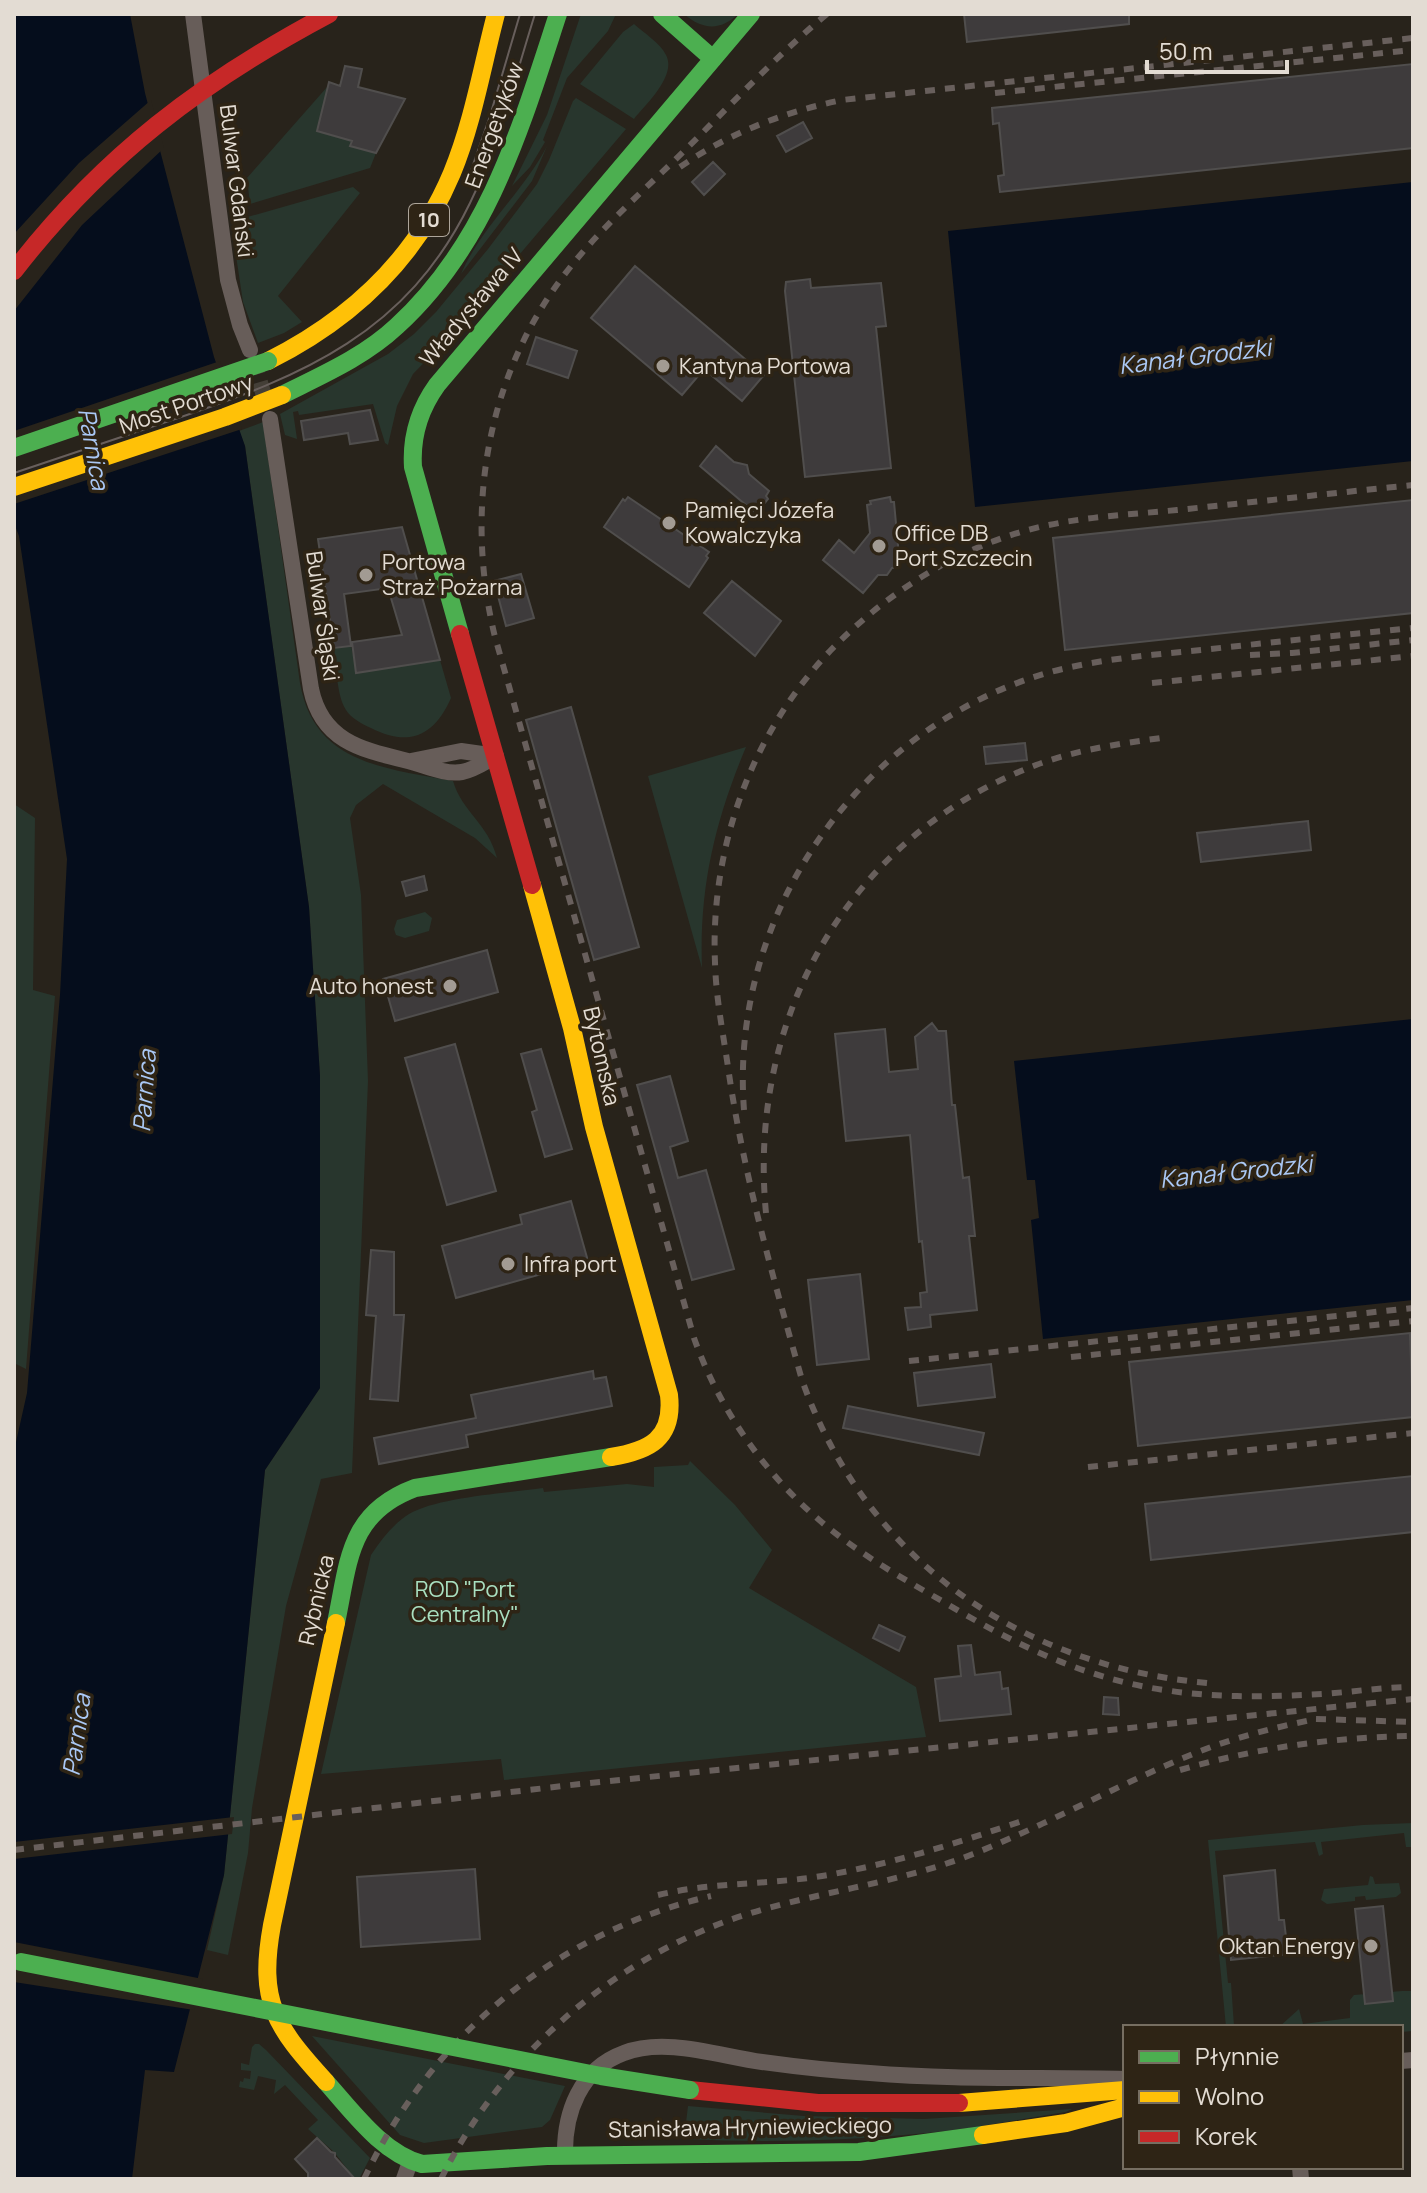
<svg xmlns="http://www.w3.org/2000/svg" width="1427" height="2193" font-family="Manrope,sans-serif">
<rect width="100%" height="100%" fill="#28231b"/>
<path fill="#28362d" d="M581 14H616L608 31 567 78 543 140 545 142 530 167 512 186 547 115Z
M684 14H738C721 31 702 30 684 14Z
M634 24C644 33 660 43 666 55 677 76 646 104 634 119L580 84 623 32Z
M328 86 317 130 352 141 351 146 376 153 370 168 250 204 247 178Z
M576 98 626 129 452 334 413 374 397 406 388 445 385 443 373 404 299 415 298 411 293 412 297 439 285 435 280 414 388 354 414 334 436 312 488 249 537 184 549 160 573 101Z
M547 146 532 181 461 274C481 227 524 191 547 146Z
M353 187 360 193 278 296 302 322 284 333 258 343 243 302 232 229 237 220Z
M263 422 300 683C314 764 385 768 453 781 462 812 488 823 497 858L475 838 383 784 356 805 350 818 361 895 368 1081 352 1473 321 1479 286 1606 252 1808 248 1853 228 1955 207 1950 224 1875 265 1470 320 1388V1076L309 907 245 446 239 431Z
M351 646 357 673 440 660 451 698C434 737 408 747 371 728 362 724 351 718 346 710 336 694 337 666 334 648Z
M746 747C715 821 699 887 702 968L648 776Z
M14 804 35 818 33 990 55 996 26 1369 14 1363Z
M425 912 432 918 429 931 405 938 396 935 394 929 397 920Z
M690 1461 735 1505 772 1550 749 1588 916 1687 926 1737 504 1780 501 1759 321 1774 371 1555C382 1539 392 1525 409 1514 438 1497 508 1493 543 1488L544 1492 627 1484 654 1487V1467L688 1465Z
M1413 1823V1847H1406L1404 1833 1321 1842 1323 1854 1319 1856 1315 1842 1215 1851 1228 1983H1231L1234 2026 1249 2027H1226L1208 1840 1363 1825Z
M1370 1876 1373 1877 1375 1884 1399 1883 1401 1893 1396 1897 1366 1900 1365 1896 1355 1897V1901L1327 1904 1321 1900 1324 1889 1368 1885Z
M1402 1991H1413V2031L1401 2032V2027H1279L1299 2009 1303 2024 1350 2018V2000L1354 1995Z
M312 2036 565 2086 550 2120 542 2127 424 2143 400 2135Z
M255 2044H259L266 2050 370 2158 359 2179H349L352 2175 334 2152 308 2129 318 2120 285 2085 274 2094 276 2080 258 2076 254 2090 239 2087 240 2081 243 2082 244 2078 250 2079 251 2071 241 2070V2063L249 2065 252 2047Z
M688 2106 804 2116 924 2119 1072 2109 1066 2112C1020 2119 974 2129 927 2133 846 2141 765 2143 684 2139Z"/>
<path fill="#050d1c" d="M14 14H130L145 93 214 357 245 446 309 907 320 1076V1388L265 1470 224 1875 174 2072 145 2070 132 2179H14V1451L27 1393 60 995 67 859 19 536 14 523Z
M1413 182V461L975 507 948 231Z
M1413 1019V1300L1043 1339 1031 1220 1039 1218 1035 1180H1027L1014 1061Z"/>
<path fill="#28231b" d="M151 100 164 148 82 225 14 311V234L79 163Z
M220 361 242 429 14 504V431Z
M234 1817 232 1834 14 1859V1842Z
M14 1942 203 1979 194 2010 14 1982Z"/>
<path fill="#3e3b3c" stroke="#504e4d" stroke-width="2" d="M964 14H1129V24L967 42Z
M1413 64V148L1000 192 998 176 1004 175 999 123 993 124 992 108Z
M345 66 362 69 358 87 405 99 376 153 350 146 352 141 317 131 329 82 340 86Z
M803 122 812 138 786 152 777 136Z
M713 162 725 174 704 195 692 182Z
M635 266 764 375 742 401 704 369 682 395 591 318Z
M810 279 811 288 881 283 886 326 876 327 891 468 805 477 785 291 786 282Z
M536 337 577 351 568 378 527 364Z
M370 410 378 440 350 444 348 433 304 440 301 421Z
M716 446 734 462 747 465 749 474 769 491 766 496 768 499 759 510 756 507 753 511 700 466Z
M628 497 709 552 706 556 708 558 689 587 604 527 623 499 625 501Z
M890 497 891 502H894L900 567 892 568 887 575H878L863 593 823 560 839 540 854 553 870 533 867 505 871 504 870 501Z
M1413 500V613L1065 650 1053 538Z
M402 527 440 660 356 673 352 642 402 635 388 588 344 594 351 646 334 648 318 539Z
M521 574 534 618 506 626 494 581Z
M732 581 781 621 755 656 704 613Z
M571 707 639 947 594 960 526 720Z
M1025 743 1027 760 986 764 984 747Z
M1308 821 1311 850 1201 862 1197 833Z
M424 876 427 890 406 896 402 882Z
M487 950 498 992 395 1021 383 979Z
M932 1023 938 1031H946L952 1105H955L963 1178 969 1177 975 1236H969L977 1310 930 1315 931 1327 908 1330 905 1308 921 1307 920 1293 927 1292 922 1241 919 1242 910 1135 846 1141 835 1034 885 1029 889 1072 918 1069 915 1037Z
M455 1044 496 1191 447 1205 405 1058Z
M541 1049 572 1149 545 1157 532 1112 537 1110 521 1054Z
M670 1076 688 1141 670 1147 678 1178 706 1170 734 1269 692 1280 637 1085Z
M571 1201 588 1261 456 1298 442 1246 522 1224 520 1215Z
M371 1250 394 1252V1315H404L398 1401 370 1399 376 1316 366 1315Z
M860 1274 869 1359 817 1365 808 1280Z
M1410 1333 1413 1417 1138 1446 1129 1362Z
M991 1364 995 1397 918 1406 914 1373Z
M593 1371 594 1379 606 1377 612 1406 466 1435 468 1447 379 1464 374 1438 476 1418 471 1395Z
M848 1406 984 1433 979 1455 843 1428Z
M1413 1476V1532L1151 1560 1145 1504Z
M879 1625 905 1637 899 1651 873 1638Z
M971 1645 975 1675 1000 1672 1002 1689 1008 1688 1011 1714 940 1721 935 1679 961 1676 958 1646Z
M1104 1697 1118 1698 1119 1715 1103 1714Z
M475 1869 480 1939 361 1947 357 1877Z
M1275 1870 1279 1920H1284L1288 1954 1231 1960 1224 1876Z
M1383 1906 1393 2001 1365 2004 1355 1909Z
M317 2138 331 2152 335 2153V2157L355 2179 308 2178V2173L295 2159Z"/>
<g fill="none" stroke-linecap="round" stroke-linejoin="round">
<path stroke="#443f37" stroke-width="16" stroke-dasharray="16 8" stroke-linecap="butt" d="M253 359 268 409"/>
<path stroke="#675d59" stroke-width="16" d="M193 14 228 280 240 325 250 350
M270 419 311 689C322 742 363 750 408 761 425 765 444 775 462 772 474 770 485 762 496 756
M411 761 461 751 496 756
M1401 2061 1413 2060
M565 2156C564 2113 580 2069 624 2053 665 2037 719 2056 762 2062 798 2067 834 2071 870 2073 955 2080 1040 2077 1125 2079
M1300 2167 1301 2179
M404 2179 410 2162"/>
<path stroke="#4caf50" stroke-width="18" d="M662 14 713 59
M282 395C322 375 364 357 397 326 488 243 521 127 558 14
M460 634 413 467C411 436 419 410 437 385L751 14
M336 1623C349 1561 348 1513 415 1488L611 1457
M326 2082C353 2112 382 2153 422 2164L547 2156 859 2152 983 2135"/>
<path stroke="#ffc107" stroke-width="18" d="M268 361C350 320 416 259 452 173 473 122 482 67 496 14
M532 885 572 1028 594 1127 669 1395C674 1439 649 1451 611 1457
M326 2082C275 2026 258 2002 272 1925L336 1623
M959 2103 1125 2090
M983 2135 1066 2123 1125 2107"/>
<path stroke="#c62828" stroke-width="18" d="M460 634 532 885
M690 2090 818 2103H959"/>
<path stroke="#685f5c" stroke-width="2" d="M467 182 490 116 520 14
M14 473C68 455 122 437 175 419 303 376 407 333 470 203 499 144 515 77 535 14"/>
<path stroke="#685f5c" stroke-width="6" stroke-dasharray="10 10" stroke-linecap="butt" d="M827 14C777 55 733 103 687 148 647 188 603 225 568 270 486 374 464 510 495 637L694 1338C721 1415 774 1487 839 1536 872 1561 907 1581 942 1601 1014 1644 1086 1680 1171 1691 1221 1698 1272 1697 1322 1694 1353 1692 1383 1687 1413 1687
M995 93 1413 50
M680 167C729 133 784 112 842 100L1413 38
M1250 655 1292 653 1413 640
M1152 683 1413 656
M744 1110C729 914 859 728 1047 673 1097 659 1150 655 1202 650 1273 642 1343 635 1413 628
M766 1213C747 1017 849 836 1036 765 1076 750 1118 744 1161 738
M1071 1357 1413 1321
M909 1361 1413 1308
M1088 1467 1413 1433
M1207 1683C1020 1666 866 1560 802 1380 773 1277 743 1173 728 1067 723 1033 716 998 715 963 710 849 751 734 830 651 883 596 951 552 1024 531 1074 517 1126 515 1177 510 1255 502 1334 493 1413 485
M1316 1719 1413 1722
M1180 1770C1256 1748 1334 1737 1413 1736
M14 1850 580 1784 1413 1699
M658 1895C712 1882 767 1885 822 1876 893 1864 960 1842 1028 1819
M364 2179C431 2036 557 1932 711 1896
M441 2179C504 2051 623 1949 761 1910 831 1890 905 1881 973 1854 1054 1822 1129 1778 1211 1747 1245 1735 1281 1726 1316 1719"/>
<path stroke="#4caf50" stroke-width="18" d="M14 448 268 361
M21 1962 601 2076 690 2090"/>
<path stroke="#ffc107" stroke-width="18" d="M14 487 225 417 282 395"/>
<path stroke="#c62828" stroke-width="18" d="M14 271C103 156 201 82 329 14"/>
</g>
<g fill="#a29b93" stroke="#2e2415" stroke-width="3">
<circle cx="663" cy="366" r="8"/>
<circle cx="669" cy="523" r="8"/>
<circle cx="879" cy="546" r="8"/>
<circle cx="366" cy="575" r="8"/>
<circle cx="450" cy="986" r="8"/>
<circle cx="508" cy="1264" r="8"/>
<circle cx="1371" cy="1946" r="8"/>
</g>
<g text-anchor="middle" stroke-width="7" stroke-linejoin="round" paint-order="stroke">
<rect fill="#2e2415" stroke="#ada59a" stroke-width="2" x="409" y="204" width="40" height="32" rx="6"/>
<g font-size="20" font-weight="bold" fill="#e3dcd3">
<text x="429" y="227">10</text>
</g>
<g font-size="22" fill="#e3dcd3" stroke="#2e2415">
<text transform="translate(494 125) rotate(-70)" y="8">Energetyków</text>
<text transform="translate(237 181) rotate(83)" y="8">Bulwar Gdański</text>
<text transform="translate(471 307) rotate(-50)" y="8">Władysława IV</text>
<text transform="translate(186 404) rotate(-19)" y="8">Most Portowy</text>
<text transform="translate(323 616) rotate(82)" y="8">Bulwar Śląski</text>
<text transform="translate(602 1056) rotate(77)" y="8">Bytomska</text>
<text transform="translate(316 1600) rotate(-77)" y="8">Rybnicka</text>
<text transform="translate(750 2127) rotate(-1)" y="8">Stanisława Hryniewieckiego</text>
</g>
<g font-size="22" fill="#e3dcd3" stroke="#2e2415" text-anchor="start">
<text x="679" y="374">Kantyna Portowa</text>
<text x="685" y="518">Pamięci Józefa<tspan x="685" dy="25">Kowalczyka</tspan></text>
<text x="895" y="541">Office DB<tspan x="895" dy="25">Port Szczecin</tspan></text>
<text x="382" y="570">Portowa<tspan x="382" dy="25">Straż Pożarna</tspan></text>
<text x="434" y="994" text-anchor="end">Auto honest</text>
<text x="524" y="1272">Infra port</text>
<text x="1355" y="1954" text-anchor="end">Oktan Energy</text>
</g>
<g font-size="22" fill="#a9e0c1" stroke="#2e2415">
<text x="465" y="1597">ROD "Port<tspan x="465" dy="25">Centralny"</tspan></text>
</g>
<g font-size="24" font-style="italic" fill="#aac8f5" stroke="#2e2415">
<text transform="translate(1195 357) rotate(-7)" y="8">Kanał Grodzki</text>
<text transform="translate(93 449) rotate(80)" y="8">Parnica</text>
<text transform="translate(145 1091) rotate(-86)" y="8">Parnica</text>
<text transform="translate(1236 1172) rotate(-6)" y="8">Kanał Grodzki</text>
<text transform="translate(77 1735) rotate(-82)" y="8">Parnica</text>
</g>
</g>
<rect width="1427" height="2193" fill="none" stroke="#e3dcd3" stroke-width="32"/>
<rect x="1123" y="2025" width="280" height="144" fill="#2e2415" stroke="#766e61" stroke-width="2"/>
<rect x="1139" y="2051" width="40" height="12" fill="#4caf50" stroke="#766e61" stroke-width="2"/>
<text x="1195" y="2065" font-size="24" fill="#e3dcd3">Płynnie</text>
<rect x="1139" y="2091" width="40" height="12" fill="#ffc107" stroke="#766e61" stroke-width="2"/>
<text x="1195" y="2105" font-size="24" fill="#e3dcd3">Wolno</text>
<rect x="1139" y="2131" width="40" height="12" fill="#c62828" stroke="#766e61" stroke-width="2"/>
<text x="1195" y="2145" font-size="24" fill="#e3dcd3">Korek</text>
<path d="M1147 60v12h140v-12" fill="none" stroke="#e3dcd3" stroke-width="4"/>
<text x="1159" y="60" font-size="24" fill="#e3dcd3" stroke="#2e2415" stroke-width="6" paint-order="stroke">50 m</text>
</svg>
